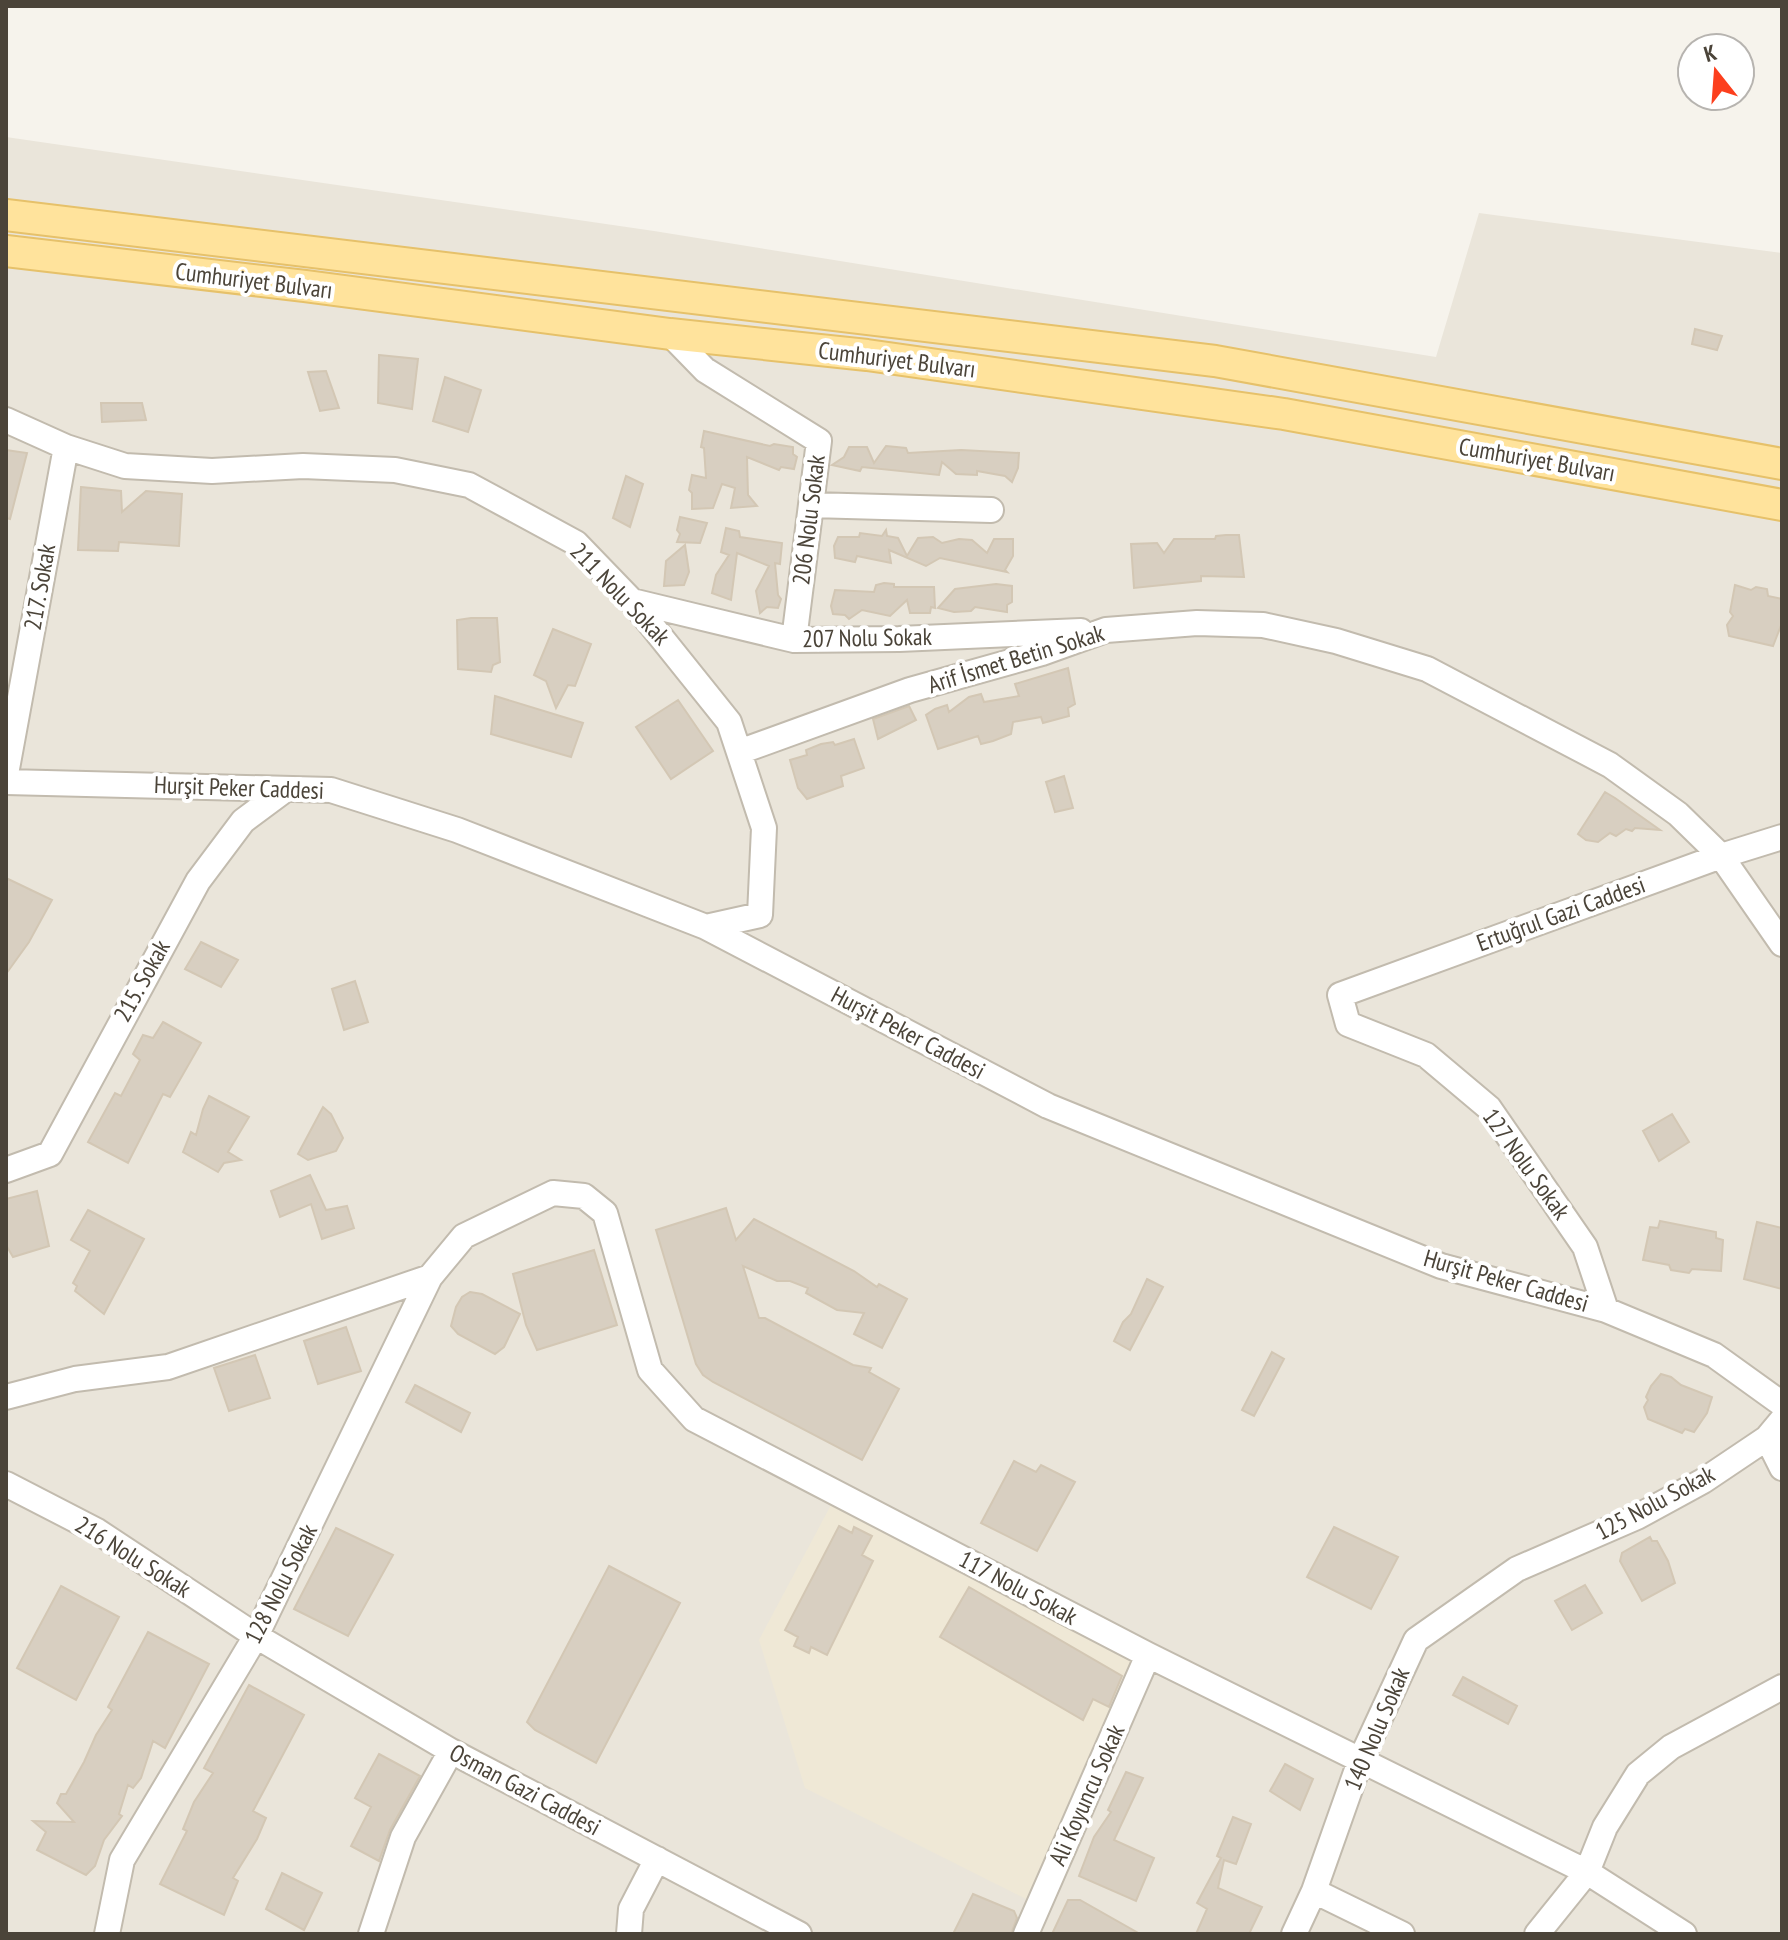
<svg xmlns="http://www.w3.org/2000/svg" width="1788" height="1940" font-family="'PT Sans Narrow',sans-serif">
<rect width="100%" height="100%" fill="#f6f3ec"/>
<path fill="#eae5da" d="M6 137 654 231 1436 357 1479 213 1782 253V1934H6Z"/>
<path fill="#efe8d6" d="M832 1503 1135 1663 1028 1900 805 1788 759 1640Z"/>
<path fill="#d8cfc1" stroke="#d3c7b4" stroke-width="2" d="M1695 329 1722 336 1717 350 1692 344Z
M379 355 418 359 412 409 378 403Z
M326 371 339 408 320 411 308 372Z
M445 377 481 390 468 432 433 421Z
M101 403H142L146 420 102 422Z
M704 431 770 446 774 444 793 447V454L797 457 794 469 781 467 779 470 747 457 748 495 757 506 731 508 735 488 722 484 713 508 692 509V493L689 490 692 475 706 478 704 448 701 447Z
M886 446 906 448 908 453 961 450 1019 453 1018 468 1012 482 1005 476 977 471V475L956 474 942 462 939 475 862 467 860 471 832 465 844 457 849 447H867L874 463Z
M6 450 27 453 10 519 6 518Z
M626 476 643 484 630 527 613 518Z
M81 487 121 491 122 512 146 491 182 494 179 546 119 542 118 551 78 550Z
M680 517 707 523 700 543 677 542 680 534 677 530Z
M726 528 739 531 740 537 782 543 780 564 775 563 778 595 781 599 778 608 767 607 760 613 756 591 769 566 737 553 731 600 712 593 716 575 729 555 721 552Z
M886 530 887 536 898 538 907 556 918 538 933 537 942 543 959 539 972 540 987 553 994 539H1013V556L1005 570 1007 572 940 558 926 566 889 550 891 563 857 556 855 562 835 558 834 546 838 537H859L860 533 882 536Z
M1226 535H1239L1244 577 1201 576V581L1134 588 1131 544 1157 543 1164 553 1174 539H1215L1216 536Z
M685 545 689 572 684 585 664 586 666 561Z
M884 583 894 584V587H934L935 608 931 607 930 613H910L907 600 890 616 862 610 849 619 845 615 833 614 831 606 835 590 874 592 876 585Z
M996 584 1012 586V602L1007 605V612L975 607 971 611 954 612 938 608 955 589Z
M1735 585 1751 590 1756 587 1767 589 1768 596 1782 599V623L1773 646 1729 636 1727 625 1733 616 1730 612Z
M471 618H497L500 662 493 665 491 672 458 669 457 620Z
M553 629 591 644 575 686 568 685 556 708 546 681 534 675Z
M1068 668 1075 704 1068 708 1069 716 1043 723 1041 717 1013 722 1011 734 993 741 981 744 978 736 938 749 926 715 935 709 947 705 949 712 969 697 981 694 984 702 1019 696 1015 684Z
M495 696 583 723 571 757 491 734Z
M678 700 713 751 671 779 636 727Z
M909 706 916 720 878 739 873 719Z
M854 739 864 768 841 776 843 786 807 799 798 788 790 760 807 755 806 750 821 744 833 742 835 745Z
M1064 776 1073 808 1055 812 1046 782Z
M1605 792 1615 798 1660 830 1635 828 1632 831 1626 829 1616 836 1610 833 1598 842 1586 840 1578 834Z
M6 878 52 900 29 942 6 974Z
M201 942 238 960 221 987 185 969Z
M355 981 368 1022 344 1030 332 989Z
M163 1022 201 1043 170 1097 163 1094 128 1163 88 1142 115 1093 121 1096 140 1060 133 1054 143 1035 153 1038Z
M209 1096 249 1117 228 1152 241 1160 224 1163 218 1172 183 1152 191 1132 196 1135 203 1109Z
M323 1107 331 1114 343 1138 336 1151 308 1160 298 1154Z
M1672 1114 1689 1142 1659 1161 1643 1131Z
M310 1175 326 1210 347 1206 354 1228 322 1239 311 1204 280 1217 271 1191Z
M37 1191 49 1246 13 1257 6 1245V1199Z
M726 1208 736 1240 754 1219 854 1271 877 1287 879 1284 907 1299 882 1348 854 1334 864 1313 837 1310 806 1293 808 1288 790 1281H777L743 1266 759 1318H765L853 1365 871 1368 869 1372 899 1389 862 1460 713 1382 703 1375 696 1364 656 1230Z
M88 1210 144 1239 104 1314 75 1291 77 1286 73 1283 90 1251 71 1240Z
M1660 1221 1716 1232V1238L1723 1240 1721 1271 1692 1269 1689 1273 1671 1270 1669 1265 1643 1260 1650 1227 1658 1228Z
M1757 1222 1782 1228V1289L1744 1279Z
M594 1250 617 1325 537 1350 526 1325 513 1274Z
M1147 1279 1163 1287 1130 1350 1114 1341 1123 1322 1131 1314Z
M470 1292 482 1294 520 1314 504 1347 495 1354 458 1334 451 1326 456 1307 462 1297Z
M346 1327 361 1371 318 1384 304 1341Z
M1272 1352 1284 1359 1254 1416 1242 1410Z
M255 1355 270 1398 229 1411 214 1368Z
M1661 1374 1671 1377 1681 1385 1712 1397 1707 1413 1694 1432 1685 1429 1682 1433 1648 1419 1644 1407 1648 1400 1646 1397 1651 1386Z
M415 1385 470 1413 461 1432 406 1402Z
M1014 1461 1036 1472 1041 1465 1075 1482 1037 1551 981 1523Z
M839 1526 852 1533 854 1527 872 1536 862 1555 873 1561 827 1655 811 1647 809 1653 794 1646 798 1637 785 1630Z
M1334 1527 1398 1557 1371 1609 1307 1577Z
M336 1528 393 1555 348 1636 294 1609Z
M1650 1537 1652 1541H1657L1668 1561 1675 1583 1642 1601 1620 1561 1622 1553Z
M609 1566 680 1603 596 1763 535 1730 527 1722Z
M1585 1585 1602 1613 1572 1630 1555 1601Z
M61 1586 119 1617 76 1700 17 1668Z
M969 1587 1122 1676 1109 1707 1093 1699 1083 1720 940 1637Z
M148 1632 209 1664 165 1748 153 1741 141 1778 133 1788 128 1785 119 1814 122 1816 104 1840 95 1866 86 1875 37 1850 46 1832 33 1821 74 1822 57 1803 61 1794H66L84 1762 96 1735 112 1710 108 1707Z
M1463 1677 1517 1706 1508 1724 1453 1695Z
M249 1685 304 1715 253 1811 266 1818 257 1839 233 1878 238 1881 224 1915 160 1884 187 1831 183 1829 194 1802 213 1773 204 1768Z
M379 1754 420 1776 390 1830 379 1861 351 1846 371 1807 355 1798Z
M1285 1764 1313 1779 1300 1810 1270 1791Z
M1126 1772 1143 1778 1114 1840 1154 1858 1136 1901 1079 1876 1094 1837 1111 1812 1108 1810Z
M1233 1817 1251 1824 1236 1864 1224 1860 1218 1888 1262 1907 1249 1934H1196L1207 1909 1197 1903 1221 1858 1217 1856Z
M282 1873 322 1893 304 1930 266 1909Z
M973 1894 1014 1911 1017 1918 1011 1934H953Z
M1068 1900H1080L1140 1934H1052Z"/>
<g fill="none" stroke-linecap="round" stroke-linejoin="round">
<g stroke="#c2bbae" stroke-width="28">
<path id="minor" d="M670 334 705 370 819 441 794 640
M6 420 66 447 125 466 212 471 303 466 395 470 469 485 576 543 632 601 729 722 764 828 760 915 706 927
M811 505 991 510
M632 601 794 640 899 639 1081 631
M739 752 910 690 1042 653 1106 630 1197 623 1263 625 1336 641 1427 669 1610 765 1678 814 1721 856 1782 944
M6 774 66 447
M6 782 331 790 457 830 706 927 1048 1106 1441 1266 1606 1310 1714 1355 1782 1404
M6 1170 50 1154 198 881 243 821 286 789
M1606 1310 1585 1247 1489 1108 1426 1055 1348 1024 1340 995 1721 856 1782 837
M6 1397 75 1379 168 1367 430 1277
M1767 1438 1782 1468
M6 1484 97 1531 256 1636 451 1751 799 1934
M1314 1891 1402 1934
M107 1934 122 1860 256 1636 430 1277 464 1236 553 1193 584 1196 605 1213 650 1370 694 1419 1148 1655 1587 1872 1684 1934
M371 1934 403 1837 451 1751
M629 1934 631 1909 657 1859
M1026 1934 1148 1655
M1294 1934 1314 1891 1360 1761 1416 1640 1517 1569 1637 1517 1703 1481 1767 1438 1782 1420
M1537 1934 1587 1872 1605 1827 1638 1774 1671 1747 1782 1687"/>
</g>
<g stroke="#e6c16a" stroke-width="34">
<path id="major" d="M6 215 1215 361 1782 464
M6 251 305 286 670 334 867 355 1284 414 1782 505"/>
</g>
<use href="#minor" stroke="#fff" stroke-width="24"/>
<use href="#major" stroke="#ffe39c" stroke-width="30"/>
</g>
<g text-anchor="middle" stroke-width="8" stroke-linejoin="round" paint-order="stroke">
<g font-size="24" fill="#4b4439" stroke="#fff">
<text transform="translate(254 281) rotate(7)" y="8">Cumhuriyet Bulvarı</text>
<text transform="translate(897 360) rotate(7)" y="8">Cumhuriyet Bulvarı</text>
<text transform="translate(1537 460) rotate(10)" y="8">Cumhuriyet Bulvarı</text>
<text transform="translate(809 520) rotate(-83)" y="8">206 Nolu Sokak</text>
<text transform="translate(40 587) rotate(-80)" y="8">217. Sokak</text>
<text transform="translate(620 594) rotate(46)" y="8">211 Nolu Sokak</text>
<text transform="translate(867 638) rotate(-1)" y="8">207 Nolu Sokak</text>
<text transform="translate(1016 659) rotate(-17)" y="8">Arif İsmet Betin Sokak</text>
<text transform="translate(239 788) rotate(2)" y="8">Hurşit Peker Caddesi</text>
<text transform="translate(1561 914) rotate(-20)" y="8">Ertuğrul Gazi Caddesi</text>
<text transform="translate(142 981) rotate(-61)" y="8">215. Sokak</text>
<text transform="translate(908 1033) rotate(28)" y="8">Hurşit Peker Caddesi</text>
<text transform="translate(1526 1164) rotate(54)" y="8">127 Nolu Sokak</text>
<text transform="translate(1506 1281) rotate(16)" y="8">Hurşit Peker Caddesi</text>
<text transform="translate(1655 1503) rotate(-28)" y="8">125 Nolu Sokak</text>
<text transform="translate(133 1557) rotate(32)" y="8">216 Nolu Sokak</text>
<text transform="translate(281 1584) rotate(-63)" y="8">128 Nolu Sokak</text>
<text transform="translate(1018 1588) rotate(28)" y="8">117 Nolu Sokak</text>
<text transform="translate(1377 1729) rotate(-67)" y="8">140 Nolu Sokak</text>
<text transform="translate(525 1790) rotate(28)" y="8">Osman Gazi Caddesi</text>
<text transform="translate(1087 1795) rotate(-66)" y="8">Ali Koyuncu Sokak</text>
</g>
</g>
<rect width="1788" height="1940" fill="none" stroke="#4b4439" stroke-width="16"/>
<g transform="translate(1716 72) rotate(343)"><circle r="38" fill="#ffffff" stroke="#b7b4b0" stroke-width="2"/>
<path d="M0-6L14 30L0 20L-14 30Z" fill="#fc3f1d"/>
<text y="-12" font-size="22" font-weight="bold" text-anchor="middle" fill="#4b4439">K</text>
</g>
</svg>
